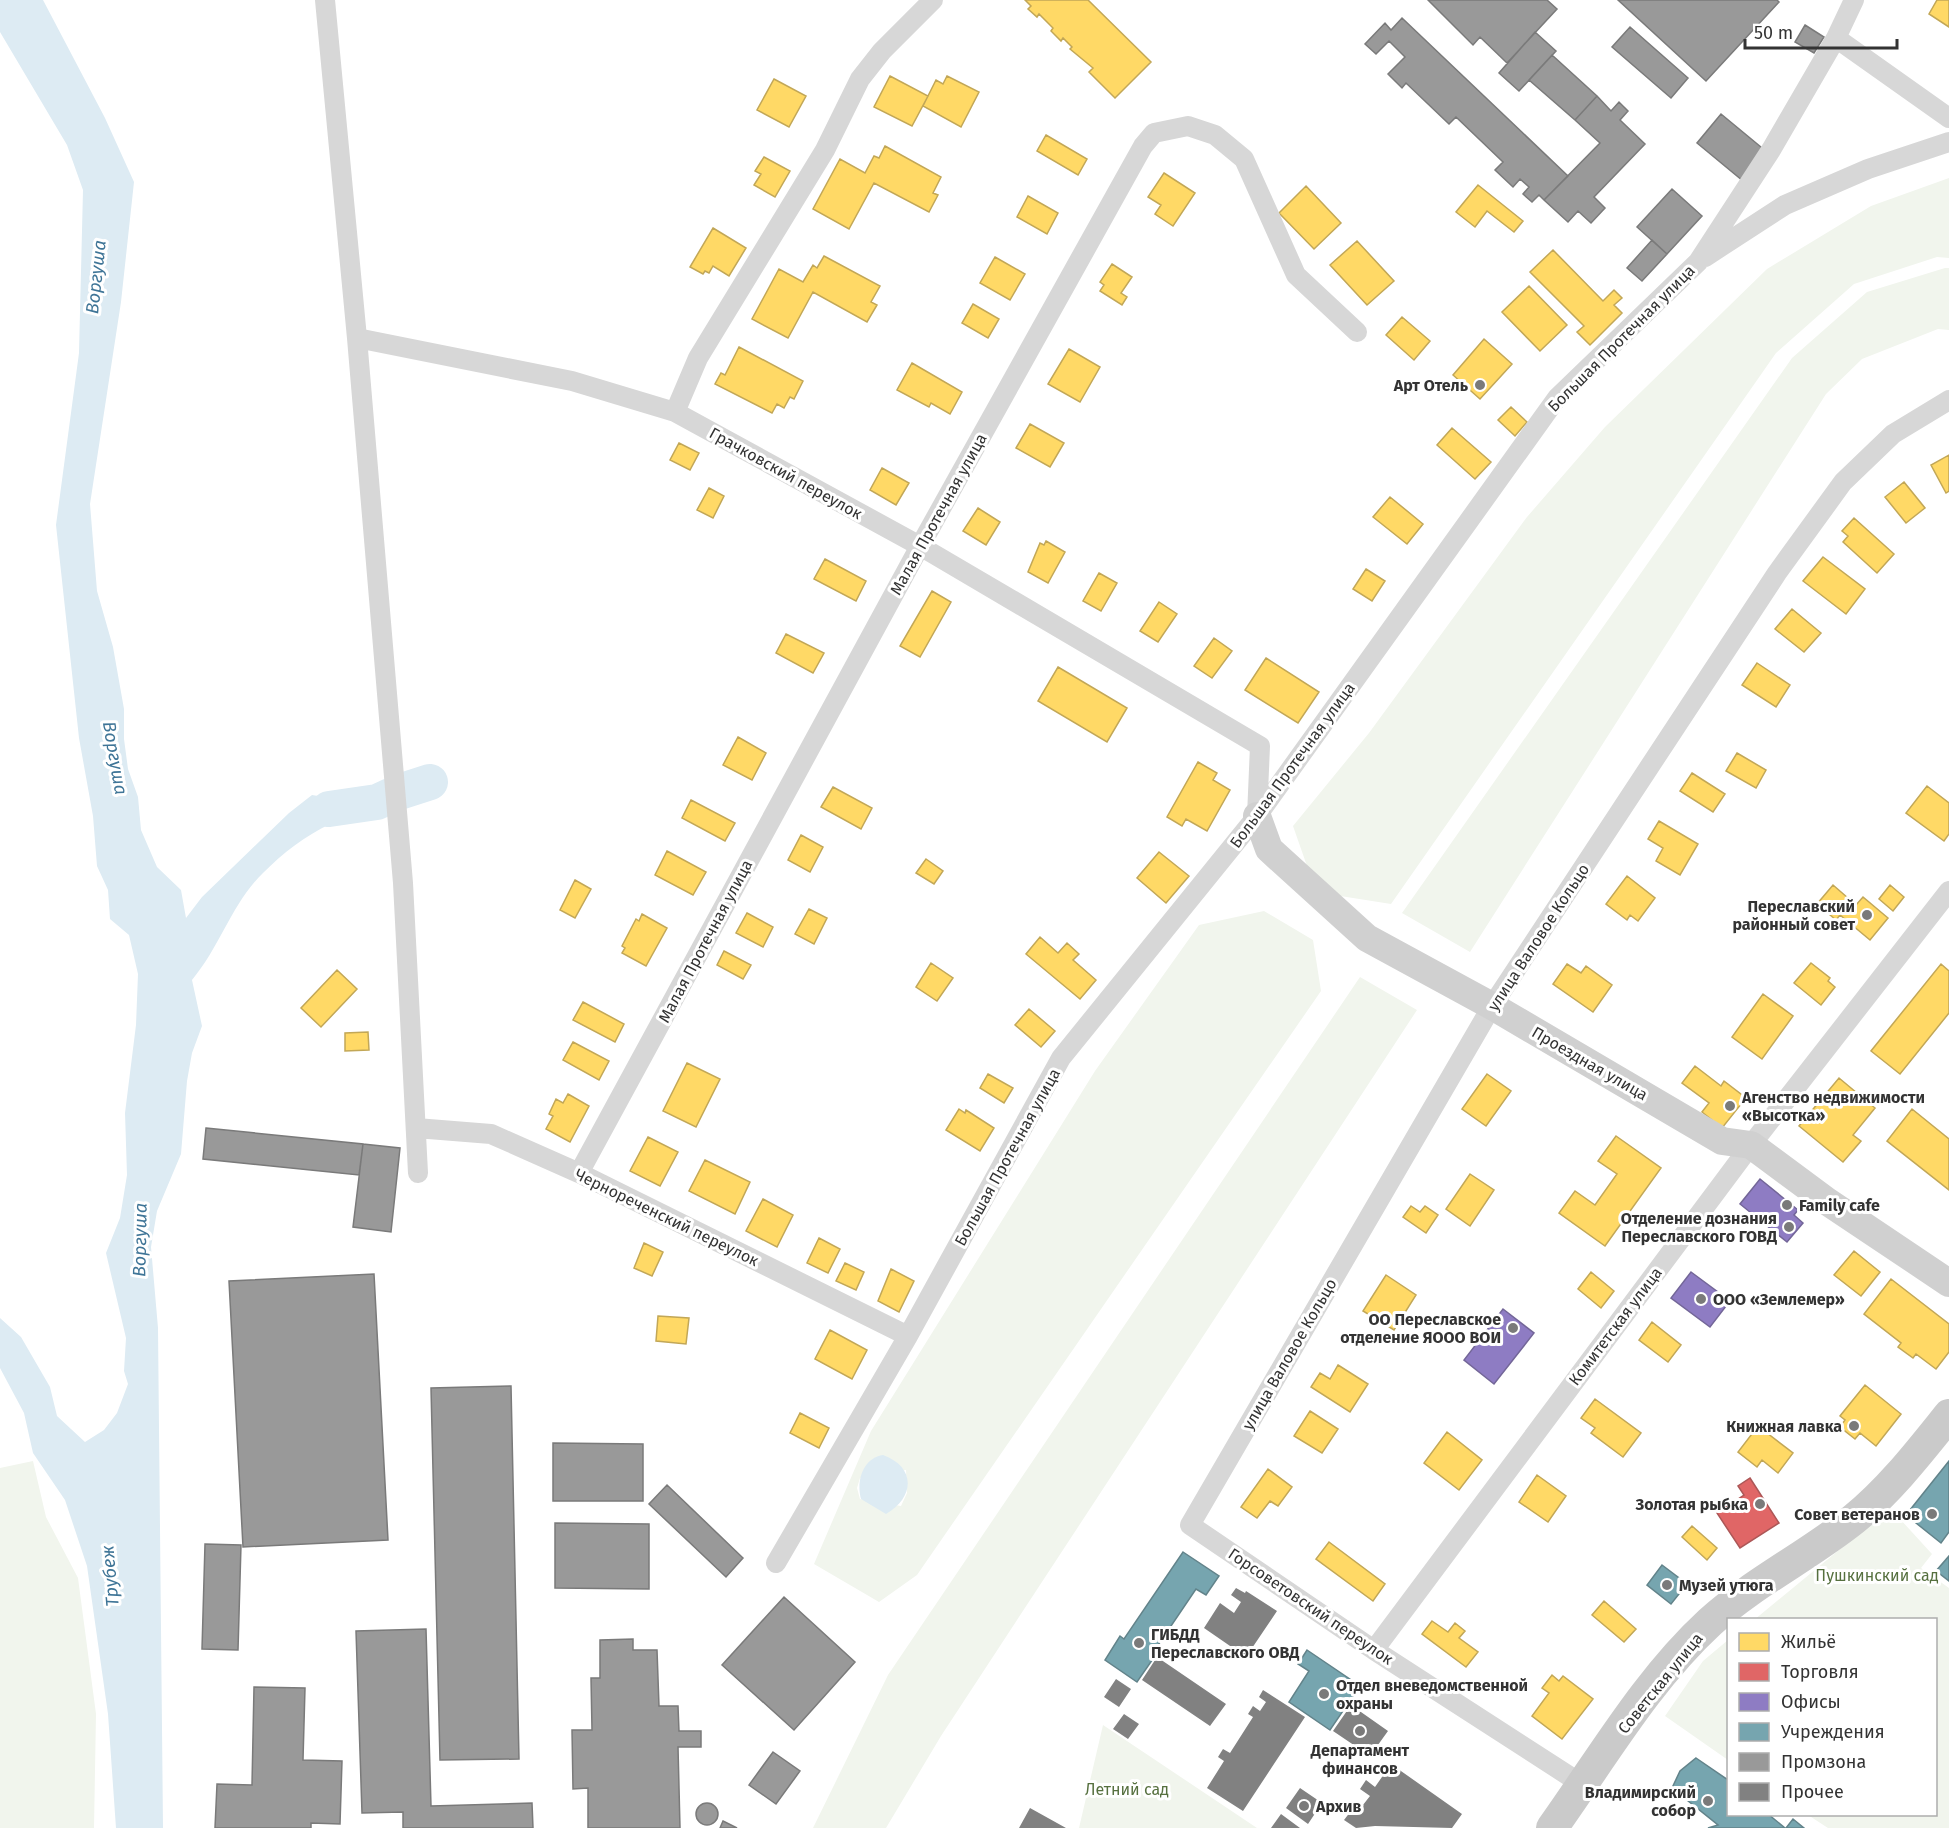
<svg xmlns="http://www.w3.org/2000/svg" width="1949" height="1828" font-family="'Fira Sans',sans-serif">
<rect width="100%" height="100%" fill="#fff"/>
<path fill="#f1f5ed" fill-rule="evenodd" d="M1949 178V258L1937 257 1854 284 1776 353 1391 904 1334 895 1307 866 1293 826 1369 733 1527 517 1605 427 1767 269 1871 206Z
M1945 268H1949V330L1938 329 1862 359 1826 394 1470 952 1402 913 1792 358 1867 292Z
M1264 911 1313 940 1321 991 917 1575 879 1602 814 1564 871 1431 1095 1071 1199 925ZM906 1470 907 1493 901 1506 860 1499 857 1488 860 1478Z
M1360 977 1417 1010 941 1736 886 1828H813L888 1675Z
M33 1461 46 1517 78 1578 96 1714 94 1828H0V1468Z
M1890 1508 1932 1554 1921 1568 1949 1588V1828H1828L1808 1815 1936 1814V1620H1754Z
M1728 1640V1760L1665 1716 1703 1661Z
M1103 1725 1257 1828H1079Z"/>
<path fill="#ddebf3" d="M0 0H43L105 118 134 182 121 302 90 504 97 591 113 647 124 709V739L128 769 138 797 141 830 157 867 181 890 186 918 202 897 289 813 312 795C330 799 346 789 364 788L379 801C363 820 350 815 330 824 305 836 283 853 263 873 232 903 220 947 192 980L202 1026 192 1053 187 1081 181 1154 157 1211 151 1247 158 1328 163 1828H116L108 1714 87 1566 65 1500 33 1453 24 1413 0 1368V1318L21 1337 50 1387 57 1416 85 1442 104 1430 117 1413 128 1384 124 1371 126 1338 106 1253 120 1218 127 1175 125 1113 136 1025 138 974 129 935 110 919 108 890 97 866 93 816 79 738 56 525 79 353 83 190 67 145 0 32Z
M883 1455C916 1467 915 1497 886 1514L861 1499C856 1481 863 1458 883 1455Z"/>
<path fill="#ffd966" stroke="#c2a757" stroke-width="1.5" d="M1025 0H1088L1151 62 1115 98 1089 72 1093 68 1070 49 1072 47 1063 38 1061 41 1051 31 1053 28 1039 14 1037 17 1028 9 1031 6Z
M1937 0H1949V27L1929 14Z
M890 76 928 96 912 126 874 107Z
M947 76 979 92 961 127 923 106 936 80 943 84Z
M774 79 806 96 789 127 757 110Z
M1046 135 1087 159 1078 175 1037 151Z
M885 146 941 177 933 193 938 195 929 212 874 183 849 229 813 209 840 159 865 173 874 156 879 158Z
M764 157 790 171 775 197 754 185 761 174 755 171Z
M1164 173 1195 193 1173 226 1155 214 1161 205 1148 197Z
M1478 185 1523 221 1514 232 1487 211 1475 227 1456 212Z
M1306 186 1341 223 1314 249 1279 213Z
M1028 196 1058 213 1047 234 1017 217Z
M713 228 746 248 729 276 713 266 709 273 705 271 703 274 690 267Z
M1357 241 1394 281 1367 305 1330 265Z
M1553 250 1603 301 1614 290 1622 298 1614 305 1622 313 1590 345 1577 332 1584 326 1530 272Z
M824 256 880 286 871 302 877 305 867 322 813 292 788 338 752 319 779 269 803 282 813 265 817 268Z
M995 257 1025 274 1010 300 980 283Z
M1112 264 1132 277 1121 293 1127 297 1122 305 1100 291 1104 285 1100 282Z
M1529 286 1567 325 1540 351 1502 312Z
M973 304 999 319 988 338 962 323Z
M1402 317 1430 341 1414 360 1386 335Z
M1484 339 1512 364 1480 399 1453 375Z
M739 347 803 381 794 399 790 397 784 408 777 404 772 413 715 384 721 373 725 375Z
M1069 349 1100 367 1080 402 1048 384Z
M912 363 962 392 950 414 931 403 929 407 897 390Z
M1511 407 1527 422 1515 436 1498 420Z
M1030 424 1064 443 1050 467 1016 448Z
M1452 428 1491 462 1475 479 1437 445Z
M679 443 699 453 690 470 670 460Z
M1949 455V491L1946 493 1931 465Z
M882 468 909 483 896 505 870 490Z
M1904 482 1925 508 1906 523 1885 497Z
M709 488 724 496 713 518 697 510Z
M1390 497 1423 524 1407 544 1373 517Z
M978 508 1000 522 986 545 963 531Z
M1854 518 1894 554 1877 573 1843 542 1848 536 1842 531Z
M1046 541 1065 552 1048 583 1028 572 1040 543 1044 545Z
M1823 557 1865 589 1846 614 1803 581Z
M825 559 866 581 856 601 814 579Z
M1366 569 1385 581 1372 601 1353 589Z
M1099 573 1117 583 1101 611 1083 601Z
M932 591 951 602 920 657 900 646Z
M1159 602 1177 614 1158 642 1140 631Z
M1792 609 1821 633 1804 652 1775 629Z
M786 634 824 653 813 673 776 653Z
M1214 638 1232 651 1212 678 1194 666Z
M1266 658 1319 692 1298 723 1245 690Z
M1757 663 1790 685 1776 707 1742 685Z
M1058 667 1127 708 1107 742 1038 701Z
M738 737 766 753 752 780 723 765Z
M1737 753 1766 770 1756 788 1726 771Z
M1198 762 1217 773 1213 780 1230 790 1207 831 1186 819 1182 826 1167 817Z
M1692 773 1725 794 1713 812 1680 791Z
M1927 786 1949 803V834L1944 841 1906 813Z
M833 787 872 808 861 829 821 807Z
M691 800 735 823 725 841 682 818Z
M1659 821 1698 844 1680 875 1656 861 1663 848 1648 839Z
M801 835 823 847 810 872 788 860Z
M667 851 706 872 693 895 655 875Z
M1159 852 1189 876 1166 903 1137 878Z
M926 859 943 871 934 884 916 873Z
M1627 876 1655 898 1638 921 1630 915 1627 920 1606 904Z
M575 880 591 889 575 918 560 910Z
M1833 885 1856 905 1863 897 1888 918 1870 940 1840 915 1836 920 1817 904Z
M1890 885 1904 897 1893 911 1879 899Z
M809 909 827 918 814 944 795 934Z
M747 913 773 927 763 947 736 933Z
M642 914 667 928 646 966 622 953 625 948 622 946 636 919 639 921Z
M1040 937 1058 953 1067 943 1079 954 1073 960 1096 980 1080 999 1026 954Z
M724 951 751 965 743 979 717 965Z
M931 963 953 978 937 1001 916 987Z
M1811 963 1830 978 1828 981 1835 987 1821 1005 1794 983Z
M1567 964 1581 973 1586 966 1612 985 1593 1012 1553 984Z
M1941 964 1949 971V1013L1900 1074 1871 1051Z
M337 970 357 989 321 1027 301 1008Z
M1763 994 1793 1016 1762 1059 1732 1037Z
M583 1002 624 1024 615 1042 573 1020Z
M1029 1009 1055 1031 1041 1047 1015 1025Z
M368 1032 369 1050 345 1051V1033Z
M573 1042 609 1061 599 1080 563 1060Z
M687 1063 720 1079 696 1127 663 1111Z
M1695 1066 1721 1086 1724 1081 1746 1098 1722 1128 1702 1112 1709 1103 1682 1083Z
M988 1074 1013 1088 1004 1103 980 1088Z
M1487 1074 1511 1091 1486 1126 1462 1109Z
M1839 1078 1875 1108 1853 1135 1861 1141 1843 1162 1799 1126Z
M568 1094 589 1106 570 1142 546 1129 553 1116 549 1114 556 1099 563 1103Z
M959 1109 965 1113 966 1110 994 1128 980 1151 946 1130Z
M1912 1109 1949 1139V1190L1887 1141Z
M1616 1136 1661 1168 1605 1246 1559 1213 1575 1191 1595 1205 1617 1174 1598 1161Z
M648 1137 678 1152 660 1186 630 1171Z
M705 1160 750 1182 735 1214 689 1191Z
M1470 1174 1494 1190 1470 1226 1446 1209Z
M763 1199 793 1215 777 1247 746 1231Z
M1411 1206 1420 1212 1425 1206 1438 1215 1426 1233 1403 1217Z
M819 1238 840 1249 828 1273 807 1263Z
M644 1243 663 1252 652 1276 634 1268Z
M1854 1251 1880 1272 1861 1296 1834 1275Z
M845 1263 864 1272 856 1290 836 1281Z
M891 1269 914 1281 899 1312 878 1301Z
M1591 1272 1614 1291 1601 1308 1578 1289Z
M1386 1275 1416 1295 1394 1330 1363 1311Z
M1891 1279 1949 1324V1352L1936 1369 1916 1354 1913 1358 1898 1347 1901 1343 1864 1314Z
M658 1316 689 1318 686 1344 656 1341Z
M1652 1322 1681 1345 1668 1362 1639 1340Z
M830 1330 867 1350 852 1379 815 1359Z
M1338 1365 1368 1384 1350 1412 1311 1387 1320 1373 1330 1379Z
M1865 1385 1901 1414 1876 1446 1860 1433 1855 1439 1840 1427 1845 1420 1840 1416Z
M1595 1399 1641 1433 1623 1457 1591 1433 1595 1428 1581 1418Z
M1310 1411 1338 1429 1322 1453 1294 1436Z
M800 1413 829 1428 819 1448 790 1433Z
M1758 1426 1793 1453 1778 1473 1762 1460 1757 1467 1738 1452Z
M1447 1432 1482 1460 1459 1490 1424 1463Z
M1268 1469 1292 1487 1278 1506 1270 1501 1257 1518 1241 1507Z
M1537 1475 1566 1496 1548 1522 1519 1502Z
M1692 1526 1717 1548 1707 1560 1682 1537Z
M1329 1542 1385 1584 1373 1601 1316 1559Z
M1604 1601 1636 1629 1624 1642 1592 1615Z
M1432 1621 1448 1632 1455 1623 1465 1631 1459 1638 1478 1652 1466 1667 1422 1634Z
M1552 1675 1559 1681 1563 1676 1593 1699 1562 1739 1532 1716 1549 1693 1542 1688Z"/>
<path fill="#e06666" stroke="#ac5757" stroke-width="1.5" d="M1750 1478 1779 1523 1740 1548 1717 1513 1744 1495 1738 1486Z"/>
<path fill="#8e7cc3" stroke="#736698" stroke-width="1.5" d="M1760 1179 1798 1210 1794 1215 1803 1223 1787 1242 1740 1204Z
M1691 1272 1730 1301 1710 1327 1671 1298Z
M1503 1309 1534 1333 1494 1384 1464 1360Z"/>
<path fill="#76a5af" stroke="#62838a" stroke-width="1.5" d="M1949 1461V1532L1941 1543 1906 1515Z
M1183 1552 1219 1576 1206 1595 1196 1589 1152 1654 1155 1656 1137 1682 1105 1660 1120 1636 1124 1639Z
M1949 1556V1581L1936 1571Z
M1662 1565 1687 1584 1671 1604 1647 1585Z
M1307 1650 1360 1686 1330 1730 1289 1702 1309 1671 1298 1664Z
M1696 1758 1728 1780V1814H1768L1785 1828H1708L1718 1825 1672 1788 1680 1771Z
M1793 1819 1804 1828H1786Z"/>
<path fill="#999" stroke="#7a7a7a" stroke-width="1.5" d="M1428 0H1547L1557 9 1507 63 1480 37 1473 45Z
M1618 0H1777L1779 2 1706 81Z
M1402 18 1568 176 1544 200 1539 195 1532 202 1523 194 1529 187 1520 179 1513 187 1495 170 1503 162 1456 117 1449 124 1406 83 1402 88 1388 74 1405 57 1389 41 1376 54 1365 44 1385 23 1391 30Z
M1805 25 1824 37 1814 53 1795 42Z
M1630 27 1688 78 1671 98 1612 47Z
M1535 32 1556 51 1519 91 1499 73Z
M1552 55 1597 96 1575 120 1529 80Z
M1597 96 1611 111 1619 102 1628 111 1620 120 1645 144 1594 197 1605 208 1591 223 1578 211 1568 222 1544 200 1600 143 1575 120Z
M1721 114 1767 152 1743 181 1697 143Z
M1672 189 1702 216 1667 254 1637 227Z
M1652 240 1667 254 1642 281 1627 268Z
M206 1128 363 1144 359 1175 203 1159Z
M363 1144 400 1148 391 1232 353 1227Z
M374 1274 388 1540 243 1547 229 1281Z
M511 1386 519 1759 440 1760 431 1388Z
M553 1443 643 1444V1501H553Z
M667 1485 743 1558 726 1577 649 1504Z
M555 1523 649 1524V1589L555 1588Z
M205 1544 241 1545 238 1650 202 1649Z
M784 1597 855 1662 794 1730 722 1665Z
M426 1629 431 1806 532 1803 533 1828H403V1812L362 1813 356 1631Z
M633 1639V1650H657L659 1706H678L679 1731H701V1747H678L680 1828H588V1788L573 1789 572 1730H592L591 1678H600V1640Z
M254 1687 305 1688 303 1760 342 1761 340 1824 311 1823V1828H215L217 1784 252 1785Z
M773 1752 800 1771 776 1804 749 1785Z
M696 1814a11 11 0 1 1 22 0a11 11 0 1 1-22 0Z
M723 1821 737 1828H720Z"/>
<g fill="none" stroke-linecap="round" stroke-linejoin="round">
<path stroke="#ddebf3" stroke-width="36" d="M399 792 430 782
M329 809 377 802 390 796"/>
</g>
<path fill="#818181" d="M1236 1588 1245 1593 1246 1591 1277 1611 1246 1657 1204 1628 1220 1603 1234 1613 1241 1602 1231 1595Z
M1157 1657 1226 1704 1210 1726 1142 1680Z
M1116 1679 1131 1689 1119 1707 1104 1697Z
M1263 1690 1305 1717 1243 1811 1207 1788 1224 1761 1218 1757 1223 1749 1230 1753 1253 1717 1248 1714 1253 1706 1260 1711 1266 1702 1259 1697Z
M1351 1705 1388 1731 1370 1756 1333 1731Z
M1124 1714 1139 1724 1128 1739 1113 1729Z
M1391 1764 1462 1814 1452 1828 1375 1826 1356 1828 1344 1820 1354 1807 1359 1810 1370 1796 1360 1789 1366 1780 1375 1787Z
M1300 1788 1322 1803 1308 1824 1286 1808Z
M1030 1808 1066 1828H1019Z
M1281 1814 1300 1828H1271Z"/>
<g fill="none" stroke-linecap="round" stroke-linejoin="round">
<path stroke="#d7d7d7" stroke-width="20" d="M325 0 357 338 403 883 418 1173
M933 0 882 51 860 79 825 150 698 358 675 412 920 546 1260 746 1257 816
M1836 38 1949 118
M1705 257 1785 205 1868 169 1949 142
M357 338 572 381 675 412
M416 1128 491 1134 579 1173 908 1336
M579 1173 920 546 1143 146 1154 133 1188 126 1215 135 1244 159 1296 275 1357 332
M776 1563 908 1336 1061 1058 1257 816 1557 398 1698 262 1771 150 1836 38 1854 0
M1374 1650 1751 1145 1949 891
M1583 1785 1374 1650 1190 1525 1492 1006 1777 573 1843 482 1893 434 1949 400"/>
<path stroke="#d0d0d0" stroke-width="28" d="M1257 816 1269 849 1367 938 1492 1006 1722 1141 1751 1145 1828 1202 1949 1283"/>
<path stroke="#cacaca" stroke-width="32" d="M1552 1828C1602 1758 1647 1680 1710 1622 1754 1582 1808 1556 1854 1519 1890 1490 1920 1451 1949 1415"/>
</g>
<g fill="#7a7a7a" stroke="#fff" stroke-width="2">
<circle cx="1480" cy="385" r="6"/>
<circle cx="1867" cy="915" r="6"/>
<circle cx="1730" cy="1106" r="6"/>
<circle cx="1787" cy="1205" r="6"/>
<circle cx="1789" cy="1227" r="6"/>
<circle cx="1701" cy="1299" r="6"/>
<circle cx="1513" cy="1328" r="6"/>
<circle cx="1854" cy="1426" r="6"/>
<circle cx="1760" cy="1504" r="6"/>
<circle cx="1932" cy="1514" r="6"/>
<circle cx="1667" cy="1585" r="6"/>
<circle cx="1139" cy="1643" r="6"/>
<circle cx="1324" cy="1694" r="6"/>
<circle cx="1360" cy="1731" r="6"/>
<circle cx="1708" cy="1801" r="6"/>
<circle cx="1304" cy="1806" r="6"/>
</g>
<g text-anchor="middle" stroke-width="6" stroke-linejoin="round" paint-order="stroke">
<g font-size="16" fill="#333" stroke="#fff">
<text transform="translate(1621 338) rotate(-45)" y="6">Большая Протечная улица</text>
<text transform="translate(786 473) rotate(29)" y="6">Грачковский переулок</text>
<text transform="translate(938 514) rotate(-61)" y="6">Малая Протечная улица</text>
<text transform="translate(1292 765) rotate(-54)" y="6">Большая Протечная улица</text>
<text transform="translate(1538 937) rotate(-57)" y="6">улица Валовое Кольцо</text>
<text transform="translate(705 941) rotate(-62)" y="6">Малая Протечная улица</text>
<text transform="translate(1590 1063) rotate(30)" y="6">Проездная улица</text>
<text transform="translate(1007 1157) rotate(-61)" y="6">Большая Протечная улица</text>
<text transform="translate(667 1217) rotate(26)" y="6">Чернореченский переулок</text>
<text transform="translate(1615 1326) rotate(-53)" y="6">Комитетская улица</text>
<text transform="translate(1289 1354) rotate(-60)" y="6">улица Валовое Кольцо</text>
<text transform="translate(1311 1606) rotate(34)" y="6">Горсоветовский переулок</text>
<text transform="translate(1660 1683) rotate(-51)" y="6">Советская улица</text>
</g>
<g font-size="16" font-weight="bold" fill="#333" stroke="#fff" text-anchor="end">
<text x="1468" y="391">Арт Отель</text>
<text x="1855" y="912">Переславский<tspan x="1855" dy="18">районный совет</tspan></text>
<text x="1742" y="1103" text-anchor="start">Агенство недвижимости<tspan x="1742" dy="18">«Высотка»</tspan></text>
<text x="1799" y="1211" text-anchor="start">Family cafe</text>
<text x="1777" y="1224">Отделение дознания<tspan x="1777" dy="18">Переславского ГОВД</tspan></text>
<text x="1713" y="1305" text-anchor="start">ООО «Землемер»</text>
<text x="1501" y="1325">ОО Переславское<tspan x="1501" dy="18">отделение ЯООО ВОИ</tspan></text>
<text x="1842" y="1432">Книжная лавка</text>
<text x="1748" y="1510">Золотая рыбка</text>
<text x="1920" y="1520">Совет ветеранов</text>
<text x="1679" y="1591" text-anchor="start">Музей утюга</text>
<text x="1151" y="1640" text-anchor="start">ГИБДД<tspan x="1151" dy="18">Переславского ОВД</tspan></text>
<text x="1336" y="1691" text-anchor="start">Отдел вневедомственной<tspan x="1336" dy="18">охраны</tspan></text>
<text x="1360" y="1756" text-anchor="middle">Департамент<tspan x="1360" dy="18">финансов</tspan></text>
<text x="1696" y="1798">Владимирский<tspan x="1696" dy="18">собор</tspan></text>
<text x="1316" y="1812" text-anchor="start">Архив</text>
</g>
<g font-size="16" fill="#56703f" stroke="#fff">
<text x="1877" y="1581">Пушкинский сад</text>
<text x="1127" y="1795">Летний сад</text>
</g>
<g font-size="18" font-style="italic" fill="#3f7597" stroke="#fff">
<text transform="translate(96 277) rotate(-84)" y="6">Воргуша</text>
<text transform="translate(115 758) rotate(80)" y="6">Воргуша</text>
<text transform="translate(140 1240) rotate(-89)" y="6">Воргуша</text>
<text transform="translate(110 1576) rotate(-95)" y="6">Трубеж</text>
</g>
</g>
<rect x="1727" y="1618" width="210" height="198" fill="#ffffff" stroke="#adadad" stroke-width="1.5"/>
<rect x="1739" y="1633" width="30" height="18" fill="#ffd966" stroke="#adadad" stroke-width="1.5"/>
<text x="1781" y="1648" font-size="18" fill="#333333">Жильё</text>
<rect x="1739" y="1663" width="30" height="18" fill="#e06666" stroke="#adadad" stroke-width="1.5"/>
<text x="1781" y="1678" font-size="18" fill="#333333">Торговля</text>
<rect x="1739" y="1693" width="30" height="18" fill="#8e7cc3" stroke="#adadad" stroke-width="1.5"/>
<text x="1781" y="1708" font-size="18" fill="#333333">Офисы</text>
<rect x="1739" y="1723" width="30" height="18" fill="#76a5af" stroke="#adadad" stroke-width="1.5"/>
<text x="1781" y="1738" font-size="18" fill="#333333">Учреждения</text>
<rect x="1739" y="1753" width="30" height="18" fill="#999999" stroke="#adadad" stroke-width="1.5"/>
<text x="1781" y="1768" font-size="18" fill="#333333">Промзона</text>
<rect x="1739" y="1783" width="30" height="18" fill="#818181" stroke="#adadad" stroke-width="1.5"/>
<text x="1781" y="1798" font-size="18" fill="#333333">Прочее</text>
<path d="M1745 39v9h152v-9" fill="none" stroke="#333333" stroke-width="3"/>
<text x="1754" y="39" font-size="18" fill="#333333" stroke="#ffffff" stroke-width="4.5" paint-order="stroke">50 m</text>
</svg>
